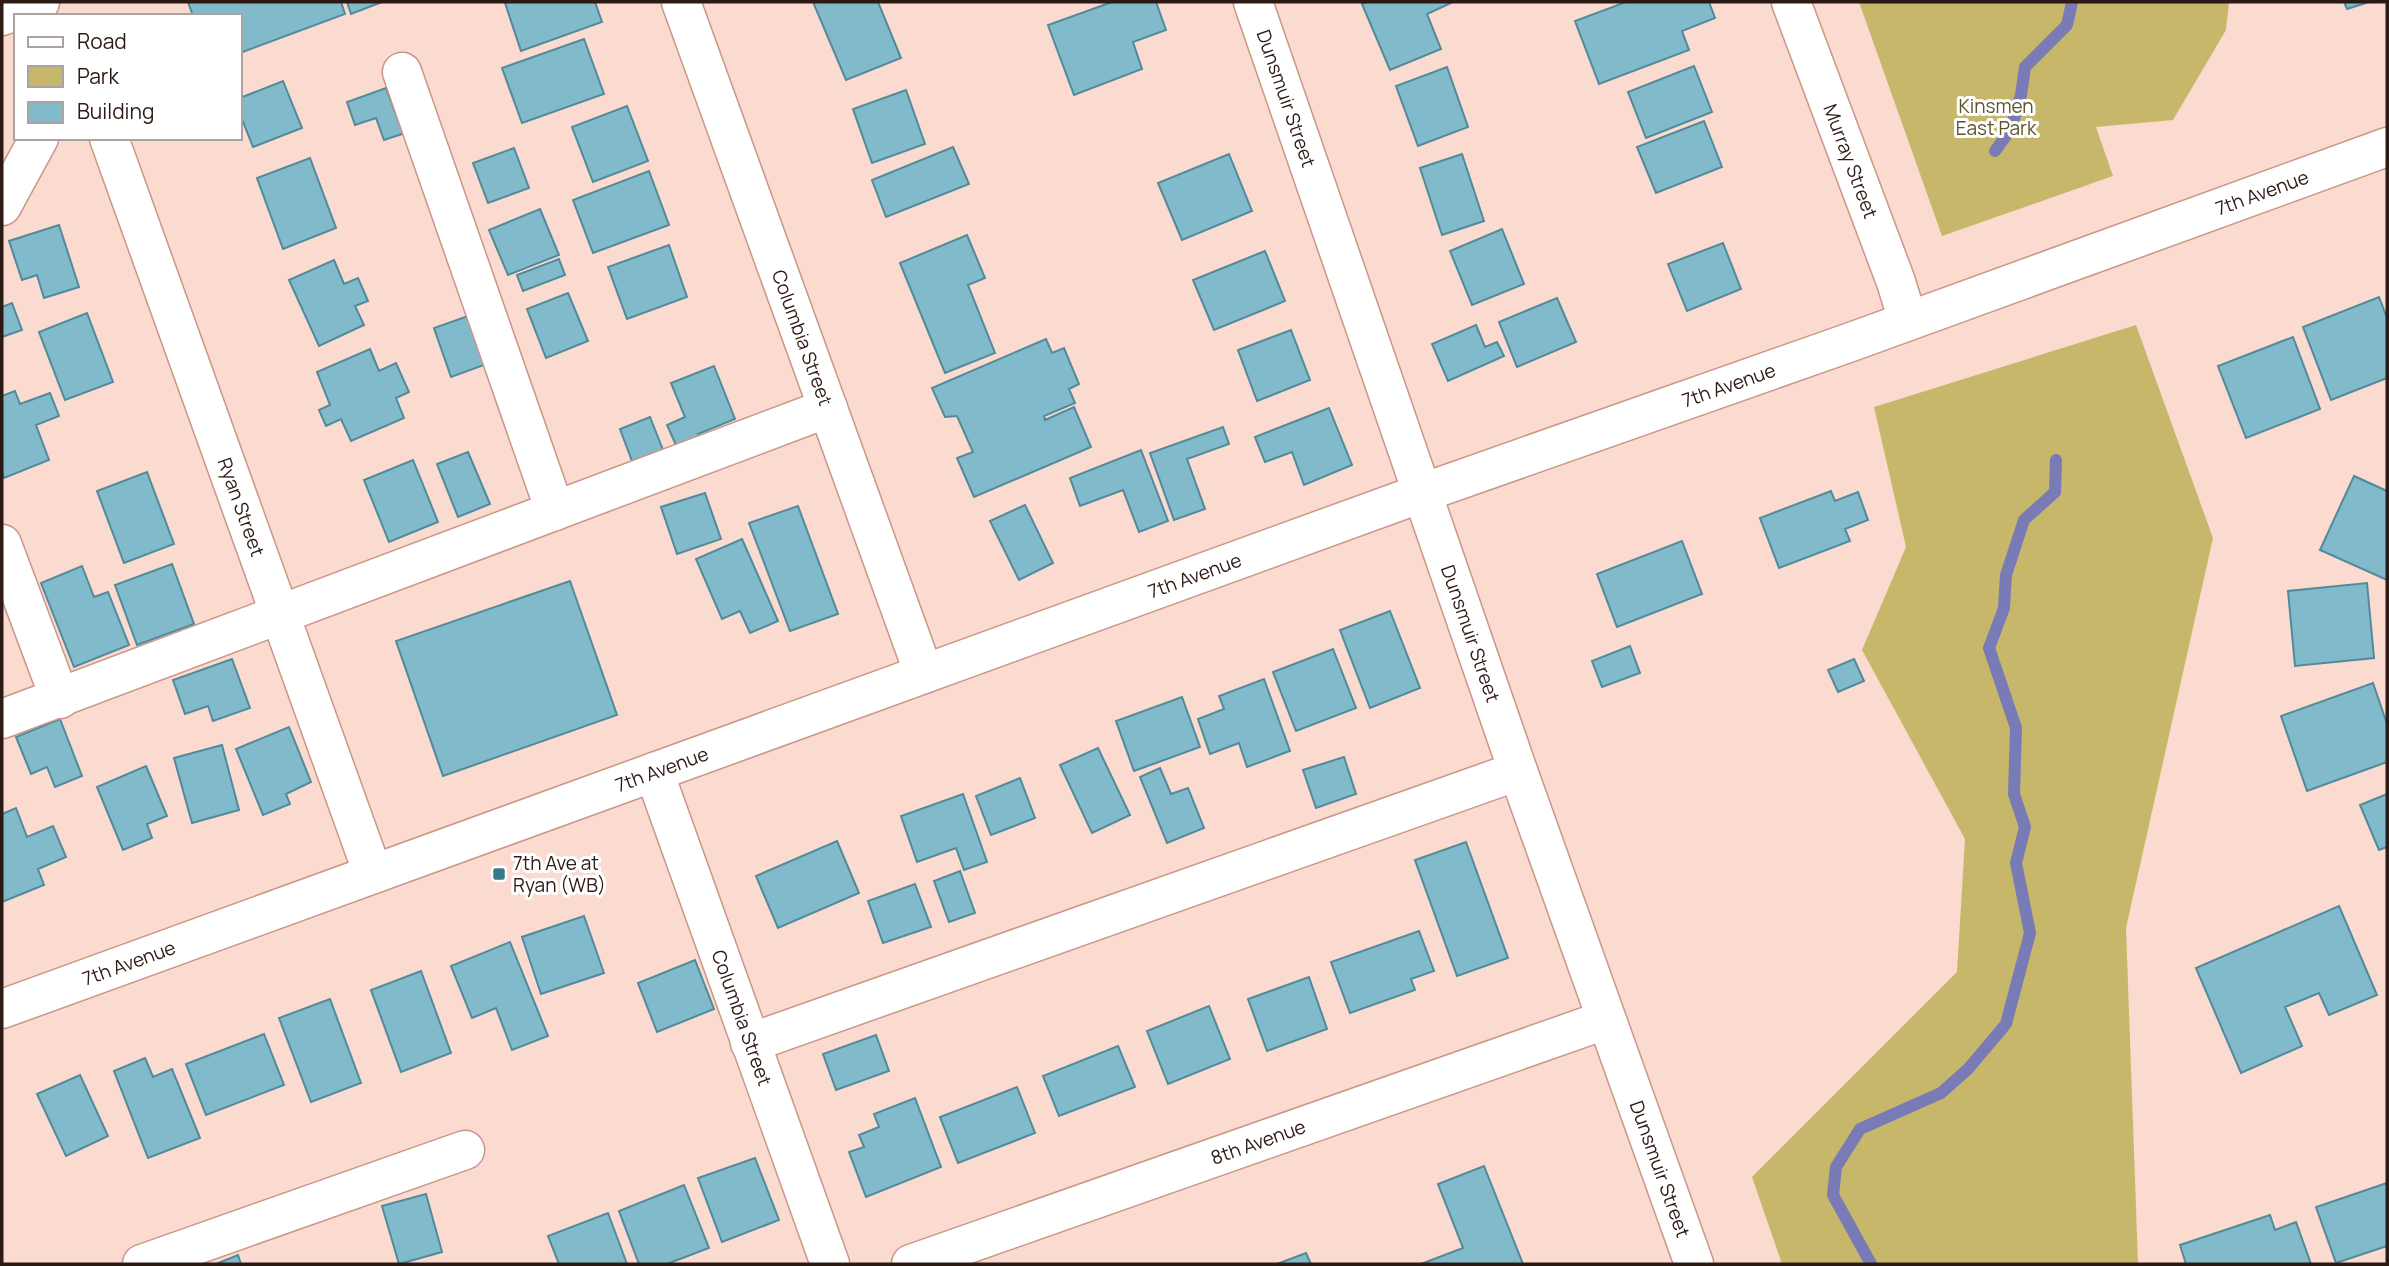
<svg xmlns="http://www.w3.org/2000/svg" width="2389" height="1266" font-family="Manrope,sans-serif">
<rect width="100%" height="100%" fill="#fbdad0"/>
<path fill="#c7b76a" d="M1859 2H2229L2226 30 2173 120 2096 127 2113 176 1942 236Z
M2136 325 2213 538 2126 928 2138 1264H1782L1752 1177 1957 972 1965 839 1862 650 1906 547 1874 407Z"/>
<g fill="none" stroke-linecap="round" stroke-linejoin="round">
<path stroke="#797bb7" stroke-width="12" d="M1995 151 2011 129 2021 95 2025 67 2067 25 2072 2
M1871 1264 1833 1195 1836 1167 1860 1129 1941 1093 1968 1069 2006 1024 2030 933 2016 863 2025 827 2014 794 2016 728 1989 648 2004 608 2006 575 2024 520 2055 492 2056 460"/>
</g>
<path fill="#80bacb" stroke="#518a9a" stroke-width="2" d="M188 2H341L345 14 240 53V16H193Z
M347 2H382L351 14Z
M508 2H595L602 22 521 51 505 3Z
M813 2H878L901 58 846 80Z
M1112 2H1156L1166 30 1133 42 1142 69 1074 95 1048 25Z
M1367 2H1450L1451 3 1427 14 1441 49 1390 70 1362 4Z
M1626 2H1709L1715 18 1682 31 1689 50 1599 84 1575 21Z
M2344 2H2369L2347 9Z
M584 39 604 94 522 123 502 68Z
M1694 66 1712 112 1646 138 1628 92Z
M1447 67 1468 127 1418 146 1396 86Z
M283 81 302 128 253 147 240 114V98Z
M386 88 397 117 411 112 417 129 384 140 376 118 355 125 347 102Z
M906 90 925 144 872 163 853 109Z
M627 106 648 161 593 182 572 127Z
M1704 121 1722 167 1656 193 1637 147Z
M953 147 969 184 886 217 872 180Z
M514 148 529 188 488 203 473 163Z
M1229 154 1252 211 1182 240 1158 183Z
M1462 154 1484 221 1442 235 1420 168Z
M310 158 336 228 283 249 257 178Z
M649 171 669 225 593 253 573 200Z
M540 209 559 255 508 275 489 230Z
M59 225 79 287 44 298 37 275 22 280 9 241Z
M1502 229 1524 284 1472 305 1450 251Z
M967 235 985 278 968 285 995 353 945 373 900 263Z
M1723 243 1741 289 1687 311 1668 264Z
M669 245 687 297 627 319 608 267Z
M1265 251 1285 301 1214 330 1193 280Z
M559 259 565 275 523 291 517 275Z
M334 260 344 284 358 278 368 301 355 306 364 325 319 346 289 280Z
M568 293 588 341 546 358 527 309Z
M2379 297 2387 318V378L2331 400 2303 327Z
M1557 298 1576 342 1517 367 1499 322Z
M12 303 22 330 2 337V307Z
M87 313 113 382 65 400 39 332Z
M468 316 484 365 451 377 434 328Z
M1476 325 1485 347 1497 342 1504 356 1448 381 1432 344Z
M1291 330 1310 380 1257 401 1238 350Z
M2293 337 2320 409 2246 438 2218 366Z
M1046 339 1052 353 1064 348 1079 384 1069 389 1075 403 1044 416 1045 420 1074 407 1091 447 974 497 957 458 973 452 957 416 945 417 932 388Z
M370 349 379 371 396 363 409 392 396 398 404 418 351 441 341 419 326 426 319 410 330 405 317 372Z
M714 366 735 419 698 434 703 445 680 454 667 425 685 417 671 383Z
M15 391 20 404 50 393 59 416 36 425 49 460 4 478 2 471V396Z
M1329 408 1352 465 1304 485 1292 452 1265 462 1255 437Z
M650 417 663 450 632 461 620 429Z
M1223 427 1229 444 1187 459 1205 509 1174 520 1150 453Z
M1141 450 1168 521 1139 532 1123 490 1080 506 1070 478Z
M468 452 490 504 458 517 437 464Z
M413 460 438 522 389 542 364 480Z
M147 472 174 544 124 563 97 491Z
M2354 476 2387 491V580L2320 550Z
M1831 491 1835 501 1858 492 1868 520 1845 529 1850 541 1779 568 1760 518Z
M705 493 721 539 677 554 661 507Z
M1025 505 1053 563 1019 580 990 521Z
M798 506 838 614 790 631 749 523Z
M742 539 778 621 750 633 740 611 722 619 696 559Z
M1682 541 1702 594 1617 627 1597 574Z
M172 564 194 624 137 645 115 585Z
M82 566 94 597 108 592 129 645 74 667 41 583Z
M570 581 617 715 443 776 396 641Z
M2367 583 2374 658 2295 666 2288 591Z
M1390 611 1420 688 1370 708 1340 630Z
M1630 646 1640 673 1602 687 1592 661Z
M1333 649 1356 708 1296 731 1273 672Z
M232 659 250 708 213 721 208 706 185 714 173 680Z
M1854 659 1864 681 1838 692 1828 670Z
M1264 679 1290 751 1247 767 1239 743 1210 754 1198 719 1224 709 1219 696Z
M2373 683 2387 724V762L2307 791 2281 716Z
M1182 697 1200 747 1134 771 1116 721Z
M60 719 82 776 55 787 47 767 31 774 16 737Z
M289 727 311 782 286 794 290 804 263 815 236 749Z
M222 745 239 810 192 823 174 758Z
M1098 748 1130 815 1092 833 1060 765Z
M1344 757 1356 794 1316 808 1303 770Z
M146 766 167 816 147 824 152 838 123 850 97 787Z
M1160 768 1171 794 1188 788 1204 828 1167 843 1140 777Z
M1020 778 1035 818 991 835 976 796Z
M963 794 987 862 964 870 956 848 917 862 901 816Z
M2387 794V847L2379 850 2360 805Z
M16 808 27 837 53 826 66 857 38 869 44 885 2 902V814Z
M837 841 859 893 778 928 756 876Z
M1466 842 1508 958 1457 976 1415 860Z
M960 871 975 913 949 922 934 881Z
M915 884 931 927 883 943 868 901Z
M2339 906 2377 995 2329 1015 2319 993 2285 1007 2302 1046 2241 1073 2196 968Z
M584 916 604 973 541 994 522 937Z
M1419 931 1434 971 1411 979 1415 990 1350 1013 1331 962Z
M510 942 548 1036 512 1050 496 1008 472 1018 451 966Z
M695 960 714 1009 657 1032 638 983Z
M421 971 451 1053 401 1072 371 990Z
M1309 977 1327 1029 1267 1051 1248 999Z
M330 999 361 1083 311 1102 279 1018Z
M1209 1006 1230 1059 1168 1084 1147 1031Z
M264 1034 284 1085 206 1115 186 1064Z
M876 1035 889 1071 836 1090 823 1054Z
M1118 1046 1135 1087 1059 1116 1043 1076Z
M145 1058 153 1077 172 1069 200 1138 148 1158 114 1071Z
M80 1075 108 1136 66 1156 37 1094Z
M1017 1087 1035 1133 958 1163 940 1117Z
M915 1098 941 1167 866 1197 849 1152 864 1147 859 1135 879 1127 874 1114Z
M755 1158 779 1220 722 1242 698 1178Z
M1484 1166 1523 1264H1421L1463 1248 1438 1184Z
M2387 1183V1246L2336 1263 2316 1207Z
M684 1185 709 1248 667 1264H639L619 1211Z
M426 1194 442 1252 399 1264 382 1206Z
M608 1213 627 1264H559L548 1236Z
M2270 1215 2275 1230 2296 1222 2311 1264H2186L2180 1245Z
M1306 1253 1311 1264H1277Z
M238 1255 241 1264H216Z"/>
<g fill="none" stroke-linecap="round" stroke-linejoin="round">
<g stroke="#c99787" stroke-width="41">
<g id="minor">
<path id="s1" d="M681 2 924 674"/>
<path id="s2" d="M1253 2 1518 771 1694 1264"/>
<path id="s3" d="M1791 2 1896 282 1908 321"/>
<path d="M2 16 40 2"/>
<path d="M402 72 555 511"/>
<path id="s4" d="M109 138 373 874"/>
<path d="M2 206 39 138"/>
<path d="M2 544 60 699"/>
<path d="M2 719 828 408"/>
<path id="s5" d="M654 772 830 1264"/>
<path id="s6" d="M2 1009 1422 493 1851 342 2387 147"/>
<path d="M750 1043 1518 771"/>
<path d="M142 1264 465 1150"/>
<path id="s7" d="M911 1264 1605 1020"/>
</g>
</g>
<use href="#minor" stroke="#fff" stroke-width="38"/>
</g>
<rect fill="#37798a" stroke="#fff" stroke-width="2.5" x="492" y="867" width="14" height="14" rx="3.5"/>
<g text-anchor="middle" stroke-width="6" stroke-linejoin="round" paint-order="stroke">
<g font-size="19" fill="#2d1a15" stroke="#fff">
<text dy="7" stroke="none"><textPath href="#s2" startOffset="102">Dunsmuir Street</textPath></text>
<text dy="7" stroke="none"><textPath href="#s3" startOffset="170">Murray Street</textPath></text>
<text dy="7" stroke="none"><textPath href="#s6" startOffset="2403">7th Avenue</textPath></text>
<text dy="7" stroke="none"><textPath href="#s1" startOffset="357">Columbia Street</textPath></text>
<text dy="7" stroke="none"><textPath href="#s6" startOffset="1836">7th Avenue</textPath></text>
<text dy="7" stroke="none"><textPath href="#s4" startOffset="392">Ryan Street</textPath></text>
<text dy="7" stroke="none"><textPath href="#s6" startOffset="1269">7th Avenue</textPath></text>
<text dy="7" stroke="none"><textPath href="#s2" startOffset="668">Dunsmuir Street</textPath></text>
<text dy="7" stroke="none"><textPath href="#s6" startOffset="702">7th Avenue</textPath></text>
<text dy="7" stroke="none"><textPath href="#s6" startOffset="135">7th Avenue</textPath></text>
<text dy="7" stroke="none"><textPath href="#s5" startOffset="261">Columbia Street</textPath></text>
<text dy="7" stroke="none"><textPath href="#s7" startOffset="368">8th Avenue</textPath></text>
<text dy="7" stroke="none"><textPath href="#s2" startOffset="1236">Dunsmuir Street</textPath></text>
</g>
<g font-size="19" fill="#5f552a" stroke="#fff">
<text x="1996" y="113">Kinsmen<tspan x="1996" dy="22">East Park</tspan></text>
</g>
<g font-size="19" fill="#2d1a15" stroke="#fff" text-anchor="start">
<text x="513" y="870">7th Ave at<tspan x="513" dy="22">Ryan (WB)</tspan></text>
</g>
</g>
<rect width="2389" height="1266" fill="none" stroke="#2d1a15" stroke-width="7"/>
<rect x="14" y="14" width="228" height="126" fill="#ffffff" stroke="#aba3a1" stroke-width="2"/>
<rect x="28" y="37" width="35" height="10" fill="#ffffff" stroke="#aba3a1" stroke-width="2"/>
<text x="77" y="49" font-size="21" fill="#2d1a15">Road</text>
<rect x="28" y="66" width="35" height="21" fill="#c7b76a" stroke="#aba3a1" stroke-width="2"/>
<text x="77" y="84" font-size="21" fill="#2d1a15">Park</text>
<rect x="28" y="102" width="35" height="21" fill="#80bacb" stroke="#aba3a1" stroke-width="2"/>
<text x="77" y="119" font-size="21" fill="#2d1a15">Building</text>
</svg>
